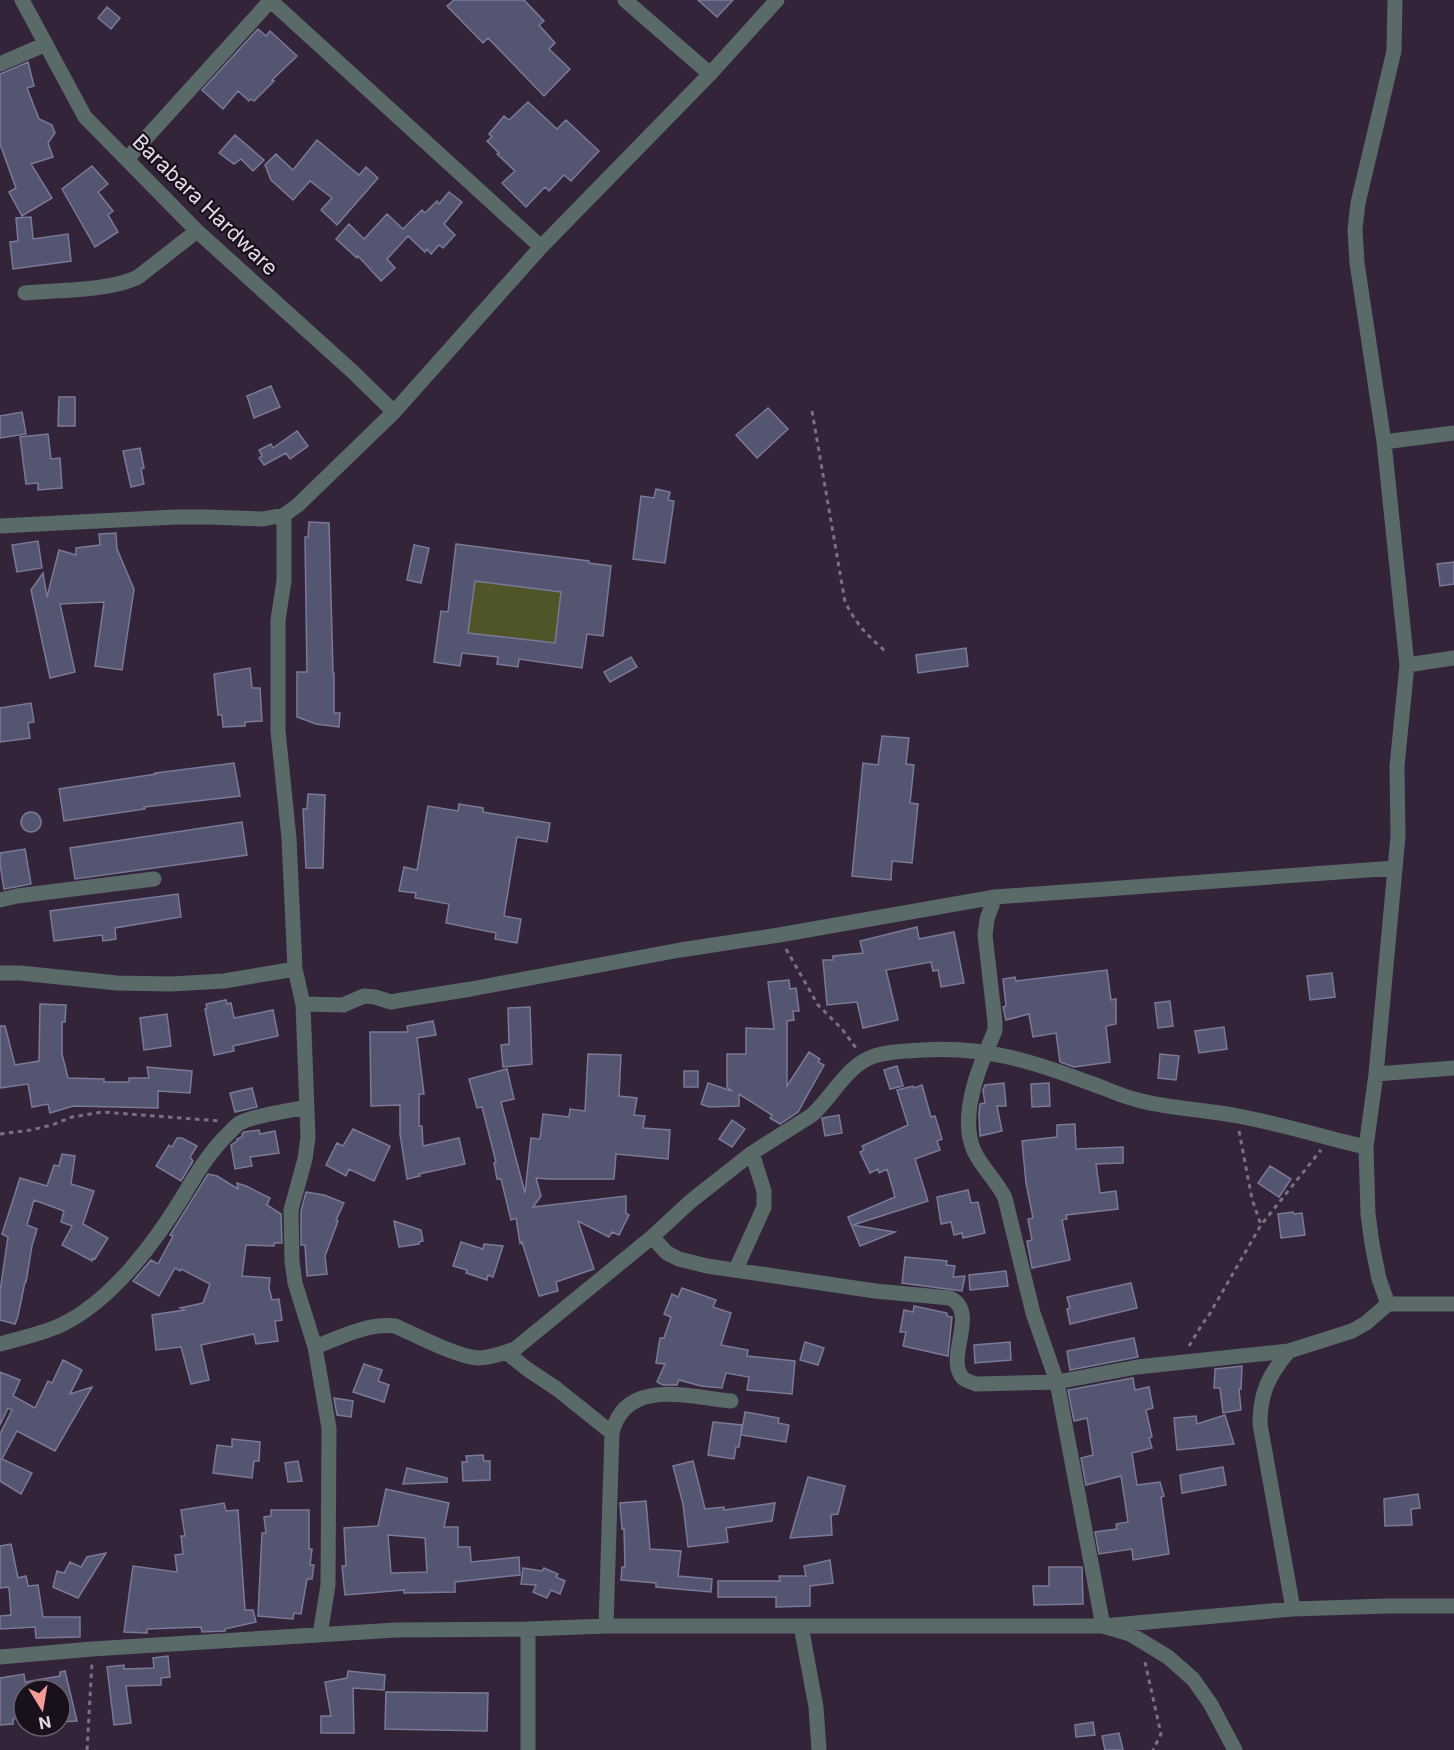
<svg xmlns="http://www.w3.org/2000/svg" width="1454" height="1750" font-family="Inter,sans-serif">
<rect width="100%" height="100%" fill="#34243a"/>
<path fill="#505527" d="M475 581 561 592 555 643 468 633Z"/>
<path fill="#545570" stroke="#7a7a98" stroke-width="1.5" fill-rule="evenodd" d="M454 0H524L544 21 539 25 555 43 549 49 570 69 544 96 488 38 483 43 447 6Z
M698 0H733L717 17Z
M107 7 120 18 111 29 98 18Z
M258 29 266 36 270 31 297 56 272 80 274 81 254 101 251 99 249 101 238 91 223 109 202 90Z
M28 62 34 86 27 88 39 119 52 125 55 133 48 143 53 157 31 164 52 198 22 216 9 192 16 188 0 144V74Z
M528 102 557 129 566 120 599 151 571 181 564 175 549 191 545 187 526 207 502 183 515 171 497 154 499 153 487 141 492 137 489 134 504 116 509 120Z
M235 135 264 160 253 171 241 159 234 164 219 153Z
M317 140 359 175 366 167 378 178 337 225 321 210 332 198 310 181 293 200 271 180 265 165 276 154 293 170Z
M92 166 108 184 98 192 113 211 108 215 118 232 95 247 62 189Z
M449 192 462 202 444 224 455 235 443 248 439 245 431 254 427 249 425 252 408 236 387 259 395 268 381 281 358 256 357 258 336 239 349 224 364 239 387 214 403 229 422 210 425 213 437 201 439 204Z
M31 217 33 239 68 234 71 261 13 269 10 242 18 241 16 218Z
M271 386 280 407 254 418 247 396Z
M59 397H75V426H58Z
M768 408 788 429 757 458 736 435Z
M22 412 26 434 0 438V416Z
M297 431 308 446 290 459 286 453 264 465 259 458 262 456 259 450 271 444 273 448Z
M48 434 51 459 60 458 62 488 38 490V483L26 484 20 437Z
M140 448 144 468 141 469 144 484 131 487 123 451Z
M656 489 670 492 668 500 674 501 665 563 633 559 641 496 654 498Z
M309 522 329 523 333 673H334V713H340L339 727 316 724 297 717V672H307L305 537H308Z
M116 533 117 549 134 589 122 670 95 666 104 602 60 604 75 672 50 678 31 590 43 573 47 597 59 550 76 555V548L100 545 99 534Z
M38 541 42 568 17 572 12 545Z
M456 544 589 561V563L611 566 603 636 587 634 582 668 519 659 518 667 497 664 498 657 462 653 460 666 434 662 441 611 448 612ZM475 581 561 592 555 643 468 633Z
M414 545 429 548 421 583 407 580Z
M1454 562V584L1440 586 1437 564Z
M966 648 968 666 918 673 916 655Z
M631 657 637 667 610 682 604 672Z
M250 668 252 688H260L262 721 245 722V726L223 727 222 715H218L214 674Z
M31 703 34 722 28 723 30 738 0 742V708Z
M882 736 909 738 906 764 914 765 910 803 918 804 912 863 892 861 891 880 852 876 863 763 878 765Z
M234 763 240 796 144 807 145 809 64 821 59 789 156 774 155 773Z
M308 794 325 795 323 868H306L303 809H307Z
M459 804 483 808V812L550 823 547 842 517 837 504 916 521 919 517 943 495 939 496 933 446 923 449 904 415 898 416 893 399 891 404 867 417 870 428 806 458 811Z
M21 822a10 10 0 1 1 20 0a10 10 0 1 1-20 0Z
M242 822 247 855 75 879 70 848Z
M25 849 31 884 4 889 0 864V853Z
M178 894 181 917 115 928 116 939 103 941 102 935 54 941 50 911Z
M917 927 919 939 954 932 964 983 941 987 938 970 933 971 931 962 886 970 898 1020 863 1028 857 1002 827 1005 823 960H833V956L863 953 860 941Z
M1107 970 1111 1000 1116 999V1024L1106 1026 1110 1062 1074 1067 1060 1062 1056 1033 1033 1037 1029 1014 1006 1020 1003 1007 1006 1006 1003 979 1015 977 1016 981Z
M1332 973 1335 997 1310 1000 1307 976Z
M789 980 790 989 796 988 799 1011H793L794 1020 787 1021V1086L809 1052 820 1059 818 1062 824 1065 798 1112 780 1124 770 1118 772 1115 739 1094V1106L709 1107 701 1104 708 1083 732 1091 727 1087V1054H746V1028L774 1029 768 982Z
M226 1000 227 1004 231 1003 234 1018 273 1010 278 1036 233 1046 234 1051 214 1055 205 1009 207 1008 206 1004Z
M1170 1001 1173 1026 1158 1028 1155 1003Z
M40 1004 66 1005 65 1022H62V1054L68 1078 104 1079V1082H129V1078H149L147 1067 192 1071 190 1093 158 1091V1108L73 1106 50 1113 48 1104 32 1107 28 1084 0 1088V1026H5L15 1065 39 1061Z
M530 1007 532 1064 503 1067 501 1045 509 1044 508 1008Z
M167 1014 171 1046 144 1050 140 1018Z
M433 1021 436 1035 417 1038 424 1094H419V1126H422L423 1146 459 1138 465 1164 419 1174 420 1176 407 1179 400 1134V1105L371 1106 370 1032H408L407 1026Z
M1224 1027 1227 1049 1199 1053 1195 1031Z
M588 1054 621 1055 619 1096 637 1098 634 1115 645 1116 643 1128 670 1130 668 1159 616 1154 614 1179H549L536 1178 541 1196 533 1207 626 1196V1213L629 1215 619 1235 612 1232 609 1237 578 1221 594 1269 556 1282 558 1291 539 1296 522 1242 520 1243 516 1218 511 1220 501 1179H497L494 1163 496 1162 482 1107 477 1108 469 1079 507 1069 514 1099 501 1102 525 1193 531 1138 540 1139 543 1114 569 1117 570 1109 585 1111Z
M1160 1054 1179 1056 1176 1080 1158 1078Z
M897 1066 903 1086 890 1089 884 1070Z
M684 1071H698V1087H684Z
M1004 1083 1006 1106H997L1002 1131 980 1136 979 1115 980 1104 985 1103 983 1090 985 1085Z
M1049 1083 1050 1106 1032 1107 1031 1084Z
M922 1085 931 1117 935 1116 942 1139 937 1141 940 1150 915 1159 928 1201 853 1225 895 1232 860 1246 848 1217 895 1197 887 1169 879 1173 878 1169 870 1173 860 1152 864 1150 862 1146 908 1125 897 1090 913 1086 914 1088Z
M252 1088 257 1107 235 1112 230 1093Z
M839 1115 842 1133 825 1136 822 1118Z
M732 1120 745 1129 732 1147 719 1139Z
M1075 1124 1076 1149 1123 1147V1163L1096 1164 1100 1193 1116 1191 1118 1209 1066 1215 1067 1219 1062 1220 1070 1260 1032 1268 1027 1241 1032 1240 1028 1219 1033 1218 1026 1183 1022 1141 1057 1137V1125Z
M353 1129 390 1146 374 1181 349 1169 346 1176 326 1165 337 1143 343 1146Z
M259 1130 260 1134 275 1131 279 1153 250 1157 252 1166 235 1169 231 1145 237 1141V1139L242 1137V1134L244 1132Z
M177 1138H182L197 1146 190 1157 193 1161 181 1181 156 1166 169 1145 172 1147Z
M62 1154 75 1156 71 1184 94 1191 83 1224 108 1238 95 1259 93 1258 92 1261 62 1245 72 1226 61 1222 64 1211 34 1200 27 1225 37 1229 32 1246 26 1282H25L18 1316 15 1324 0 1320V1291L8 1237 2 1234 20 1178 47 1186 54 1165 59 1166Z
M1270 1166 1291 1179 1279 1197 1258 1183Z
M208 1174 217 1176 238 1189 237 1183 246 1186 270 1198 267 1205 281 1214 282 1243H274V1246L246 1245 242 1276 270 1278 269 1288 272 1300 279 1299 282 1320 275 1321 278 1341 256 1344 254 1334 201 1345 209 1380 191 1384 181 1347 156 1350 152 1315 184 1310 180 1308 203 1303 210 1284 181 1269 180 1271 175 1268 159 1296 133 1281 151 1260 158 1264 173 1236 170 1235Z
M968 1190 971 1203 978 1202 985 1233 963 1238 962 1233 954 1235 951 1222 941 1224 937 1197Z
M306 1192 324 1195 344 1203 336 1220 338 1221 325 1256 327 1274 307 1276 305 1245H301V1211Z
M1293 1212 1294 1214 1302 1213 1305 1235 1281 1238 1278 1214Z
M394 1221 421 1230 423 1241 419 1242V1244L399 1247Z
M461 1242 483 1249 484 1244 503 1246 493 1277 488 1275 487 1280 466 1273 467 1270 453 1266Z
M905 1257 947 1261 946 1265 955 1266 953 1277 965 1276 962 1291 902 1283Z
M1006 1271 1008 1286 970 1290 969 1275Z
M1131 1283 1137 1308 1070 1324 1067 1309 1070 1308 1067 1297Z
M682 1288 716 1300 713 1307 731 1313 721 1345 748 1350 747 1356 795 1361 792 1394 747 1390 749 1377 726 1373 722 1388 701 1386 679 1380 677 1385H663L657 1382 665 1364 656 1363 660 1338H664L671 1317 664 1314 672 1294 678 1297Z
M914 1306 947 1313V1316L952 1317 948 1356 903 1346 906 1332H900L904 1310 913 1312Z
M1134 1338 1138 1357 1070 1370 1067 1351Z
M805 1342 824 1348 818 1365 800 1360Z
M1010 1342 1011 1360 975 1363 974 1345Z
M63 1360 82 1370 70 1394 92 1387 55 1451 17 1431 2 1459 32 1473 21 1494 0 1481V1434L12 1410 8 1408 0 1425V1372L20 1380 13 1396 35 1408 48 1381 52 1383Z
M364 1364 382 1370 378 1381 389 1385 384 1402 353 1392Z
M1242 1366 1241 1389H1239L1241 1410 1223 1413 1220 1388H1214L1215 1369Z
M1133 1378 1135 1390 1149 1387 1153 1408 1146 1410 1152 1437 1149 1438 1152 1448 1132 1453 1137 1485 1160 1482 1164 1496 1161 1497 1169 1554 1133 1560 1132 1549 1099 1554 1095 1532 1117 1529 1116 1524 1128 1522 1121 1476 1086 1485 1081 1458 1093 1455 1087 1418 1074 1421 1068 1390Z
M334 1398 353 1401 351 1417 337 1415Z
M745 1412 779 1418 778 1423 789 1425 786 1442 741 1435Z
M1225 1415 1234 1444 1177 1450 1174 1418 1196 1416 1197 1424Z
M713 1422 742 1425 739 1447H736L734 1459 708 1455Z
M232 1439 260 1442 259 1461H254L252 1478 213 1473 217 1445 232 1447Z
M483 1455 484 1461H490V1480L463 1481 462 1462H467L466 1456Z
M298 1461 302 1481 288 1482 285 1463Z
M693 1461 705 1509 724 1507V1510L775 1503 772 1521 726 1528 728 1542 688 1547 683 1504 673 1466Z
M1223 1467 1226 1485 1182 1493 1180 1475Z
M407 1468 447 1478V1482L403 1484Z
M808 1477 845 1486 838 1514 831 1515 832 1535 790 1538Z
M386 1489 449 1503 444 1527H458V1547H470L471 1562 519 1557 520 1575 455 1582V1592L404 1593V1590L345 1595 342 1566H346L344 1528 378 1526ZM388 1535 425 1538 427 1572 391 1573Z
M1418 1494 1420 1508 1411 1509 1412 1525 1385 1526 1384 1499Z
M646 1501 650 1549 681 1551 678 1576 712 1579 711 1592 656 1587V1583L621 1580 622 1567H625L624 1529H622L620 1503Z
M224 1503 226 1511 238 1510 245 1610H253L256 1622 225 1629V1631L202 1632 201 1627 147 1629V1633L124 1632 133 1566 177 1572 175 1555 183 1554 181 1536H185L181 1510Z
M271 1510H309V1549H312L310 1565H314L312 1579H307L301 1614 294 1613 293 1619 258 1616 262 1533H266L264 1517 271 1516Z
M11 1544 18 1578 26 1576 28 1586 38 1585 43 1617H80V1637L36 1638 35 1627 0 1629V1616L11 1615 9 1587 0 1588V1546Z
M106 1553 78 1598 53 1587 57 1571 64 1573 70 1562 81 1567 87 1557Z
M830 1560 833 1583 810 1586V1606L776 1607V1597H718V1581H780L779 1576H806L804 1566Z
M1049 1567H1082L1083 1604 1034 1605 1033 1586H1049Z
M523 1568 542 1571 544 1568 558 1574 556 1577 565 1581 560 1594 551 1590 547 1598 533 1592 536 1585 521 1584Z
M168 1656 170 1677 161 1678V1685L126 1686 131 1723 114 1725 107 1667 124 1665V1669L154 1668 153 1658Z
M65 1671 77 1721 60 1722V1690H24V1717L13 1719V1724L0 1725V1678L24 1674 25 1682 60 1676V1672Z
M348 1671 385 1675 384 1690 353 1688 354 1733H321V1716H331L325 1682 347 1678Z
M386 1692 488 1693 487 1731 385 1729Z
M1093 1722 1095 1735 1076 1737 1075 1725Z
M1119 1733 1123 1750H1105L1102 1736Z"/>
<g fill="none" stroke-linecap="round" stroke-linejoin="round">
<path stroke="#7d6f82" stroke-width="3" stroke-dasharray="4.5 4.5" stroke-linecap="butt" d="M812 411 845 602C857 625 866 634 885 651
M786 949 818 1005 842 1029 856 1048
M1239 1131 1252 1199 1261 1225
M0 1134 31 1130 52 1125 72 1117 102 1112 220 1121
M1189 1346 1203 1323 1209 1315 1261 1225 1321 1150
M1145 1662 1161 1734 1153 1750
M87 1750 92 1663"/>
<path stroke="#596a68" stroke-width="15" d="M22 0 85 117 197 231 353 372 394 412
M625 0 710 74
M271 1 541 247
M0 64 46 44
M127 159 271 0
M25 293C57 290 111 291 138 277L197 231
M1384 442 1454 433
M284 515V581L278 620V731L289 838 295 969 303 1004 308 1137 305 1159 291 1210 292 1261 295 1283 315 1347 329 1428 328 1585 320 1635
M0 526 176 517H208L263 519 284 515 298 505 394 412 541 247 710 74 777 0
M1407 665 1454 658
M995 897 987 919 985 935 995 1022V1030C992 1038 989 1044 986 1052 974 1080 961 1122 974 1151 982 1168 997 1181 1005 1198L1033 1313 1057 1382 1103 1626 1130 1634 1168 1657 1193 1679 1210 1703 1235 1750
M0 900 17 896 154 879
M0 973H20L117 983 171 984 224 981 295 969
M303 1004 343 1005 364 996 375 997 391 1002 402 1000 471 989 680 950 779 935 995 897 1395 868
M1376 1074 1454 1068
M652 1237 667 1253 679 1259 707 1266 875 1291 950 1298C980 1312 944 1358 963 1378 966 1381 971 1382 976 1384L1057 1382 1137 1367 1289 1351 1352 1331 1366 1323 1388 1304 1379 1279 1372 1244 1368 1214 1366 1147 1376 1074 1398 836 1397 766 1407 665 1384 442 1357 263 1355 229 1358 203 1394 51 1395 0
M736 1269 764 1207V1191L752 1153
M1388 1304H1454
M0 1344C20 1338 42 1334 61 1325 110 1302 154 1244 182 1198 196 1174 210 1151 230 1132 233 1129 236 1125 240 1123 254 1115 290 1111 306 1107
M315 1347C341 1337 367 1323 395 1326 416 1335 457 1357 478 1358 491 1358 504 1353 515 1349L652 1237 691 1201 752 1153 812 1115C833 1096 846 1066 874 1056 889 1051 907 1051 923 1050 983 1046 1032 1061 1087 1082 1103 1087 1118 1095 1134 1099 1168 1109 1203 1109 1238 1116 1281 1124 1323 1137 1366 1147
M1289 1351C1269 1375 1260 1392 1260 1424L1293 1609
M506 1352 527 1369 557 1389 612 1433
M606 1626 612 1433C625 1377 690 1397 731 1401
M801 1626 816 1707 819 1750
M0 1657 92 1649 396 1630 528 1629 606 1626H1103L1293 1609 1387 1606H1454
M528 1750V1629"/>
</g>
<g text-anchor="middle" stroke-width="4.5" stroke-linejoin="round" paint-order="stroke">
<g font-size="21" fill="#e4d9e8" stroke="#18101a">
<text transform="translate(205 205) rotate(44)" y="7">Barabara Hardware</text>
</g>
</g>
<g transform="translate(42 1708) rotate(169)"><circle r="28" fill="#18101a" stroke="#6a606c" stroke-width="1.5"/>
<path d="M0-4.5L10 22L0 15L-10 22Z" fill="#f59c96"/>
<text y="-9" font-size="16" font-weight="bold" text-anchor="middle" fill="#e4d9e8">N</text>
</g>
</svg>
